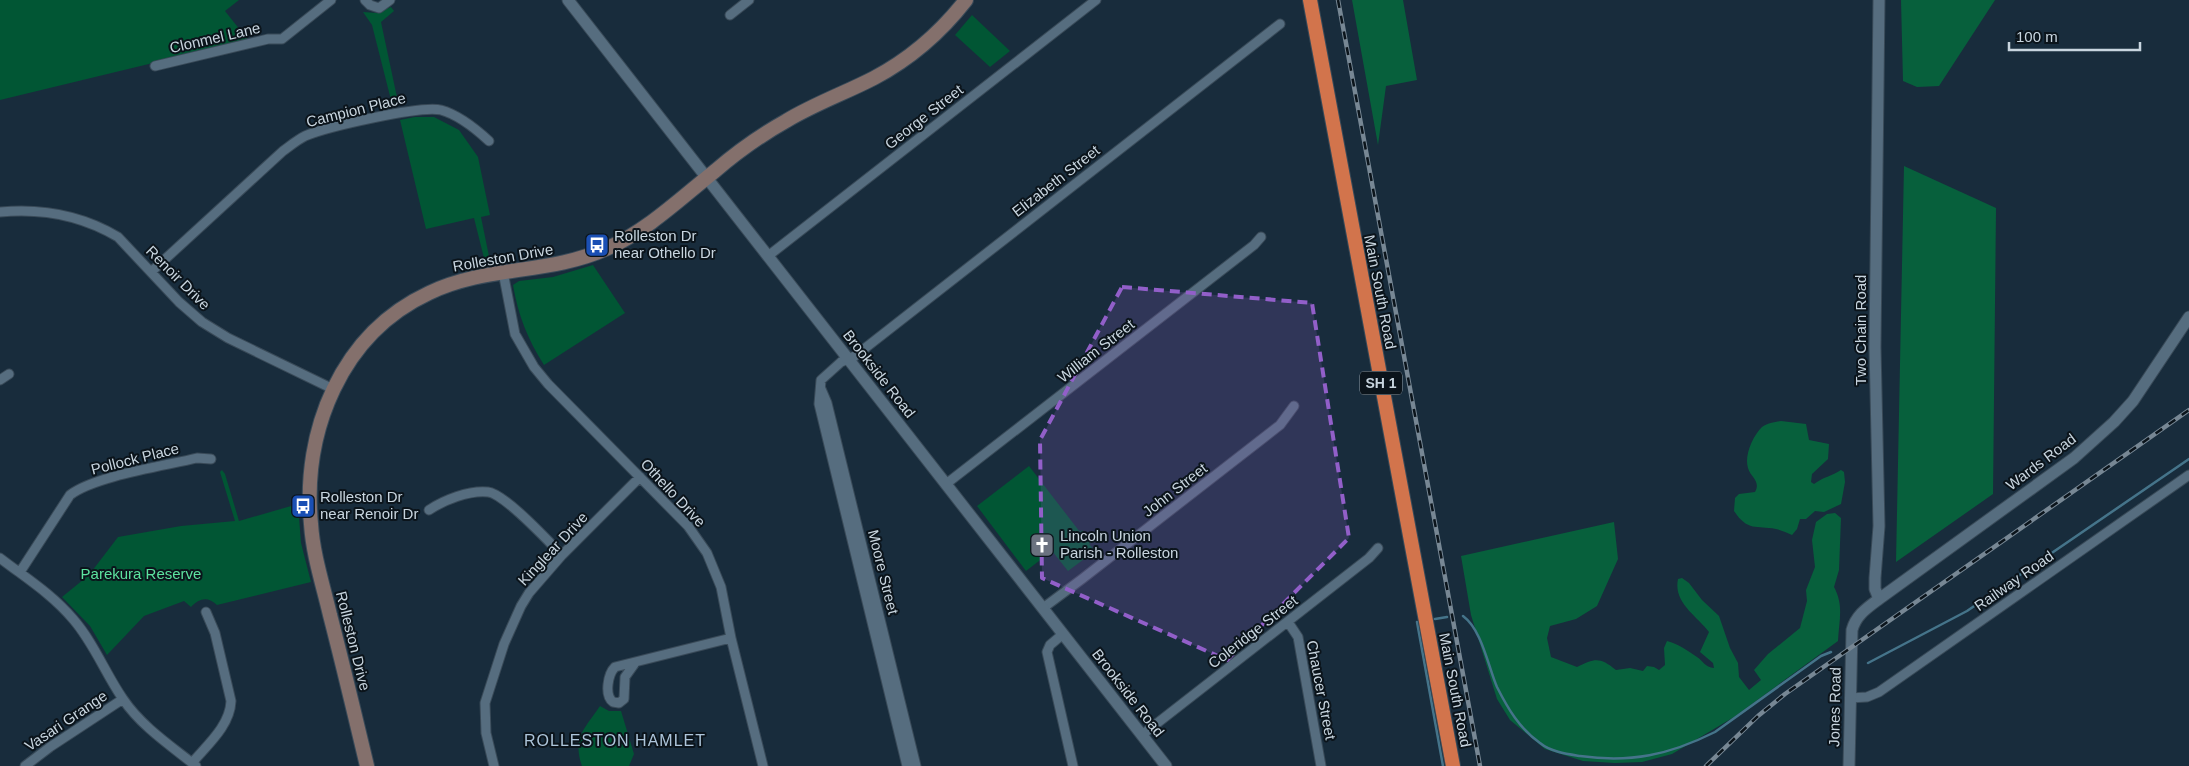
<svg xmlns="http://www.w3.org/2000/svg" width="2189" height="766" font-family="Arial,sans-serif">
<rect width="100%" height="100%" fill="#182c3c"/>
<path fill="#015634" d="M0 0H239L225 11 248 40 0 100Z
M391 7 394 11 381 22 398 102 392 104 372 25 363 12 377 13Z
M972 15 1010 51 990 67 955 35Z
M415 117H434L459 130 478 157 490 215 481 217 490 261 485 262 474 218 426 229 400 120Z
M593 265 625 313 544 365C528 340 518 315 513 285L519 281 553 277Z
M1029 466 1080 532 1082 530 1092 542 1089 544 1095 551 1068 571 1052 551 1026 571 977 506Z
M222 470 225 474 239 521 298 504 301 543 311 582 217 605C208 596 199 598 191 607L184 601 144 616 107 655 90 626 62 597 89 575 118 537 181 526 235 521 220 472Z
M600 706 609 711H621L634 754 629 766H582C572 738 585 728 600 706Z"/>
<path fill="#07603c" d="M1352 0H1403L1417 80 1386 86 1378 145Z
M1901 0H1995L1939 86 1917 87 1903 81Z
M1904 166 1996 208 1993 494 1896 562Z
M1781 421 1806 424 1809 440 1829 444 1828 459 1812 474 1811 482 1814 484C1823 477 1832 476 1841 470L1844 472 1845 482 1841 504 1824 512 1815 511 1806 519H1800L1797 529 1792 535C1787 533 1781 530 1776 529 1756 525 1748 532 1734 511L1735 498 1739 494 1755 492C1761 481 1751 478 1748 468 1744 455 1753 436 1762 427 1767 423 1775 422 1781 421Z
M1835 513 1841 518 1839 570 1834 587C1844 605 1839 621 1838 641L1734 717 1672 754 1642 762 1615 763 1583 761 1545 749 1510 720 1497 699 1471 615 1461 556 1614 522 1618 559 1597 606 1576 619 1550 626 1547 638 1551 657 1577 667C1595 658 1600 657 1616 670L1630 668 1643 671 1647 666 1654 667 1659 670 1665 665 1664 648 1667 641C1678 644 1687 650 1697 657 1703 661 1705 667 1714 668L1713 663 1700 652 1709 632C1697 616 1673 603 1678 579L1682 578 1689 583 1702 600 1719 616 1730 648 1738 663 1739 677 1749 690 1761 680 1754 670 1768 654 1800 628 1807 601 1806 590 1815 567 1812 540 1816 522 1827 514Z"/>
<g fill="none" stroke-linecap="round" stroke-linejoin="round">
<path stroke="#45748a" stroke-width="2.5" d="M1463 616C1482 630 1488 666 1497 687 1508 709 1520 729 1540 743 1551 752 1567 754 1580 756 1631 763 1669 755 1715 732L1821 656 1831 652
M1435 619 1447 617
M1417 622 1443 766
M1868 663 1967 611 2189 459"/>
<g stroke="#394a58" stroke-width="11">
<path id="minor" d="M365 0 370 5 379 8 390 0
M730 15 749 0
M155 66 268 39H282L331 0
M0 212C43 208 81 215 118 237L179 302 202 322 228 338 333 389
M768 256 1096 0
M151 272 283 151C290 146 297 140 305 136 326 127 421 105 441 110 459 115 475 128 489 141
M503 272 515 334 534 367 548 384 688 526 707 553 721 587 731 638 763 766
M0 380 9 374
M821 389 827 403 916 766
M946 484 1254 245 1261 237
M429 510C444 500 469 490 488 492 505 494 548 541 562 555
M0 558C26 578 52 594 73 619 94 643 105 673 123 699 141 726 171 746 196 766
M20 572 70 495C95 476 164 466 197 458L211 459
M1043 608 1082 579 1280 425 1294 406
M1288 622 1298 637 1321 766
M1063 634 1050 645 1047 652 1073 766
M635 663 625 677 624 699 619 703 613 702C604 695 608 674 615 667L731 638
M1850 698 1867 697 1879 692 2189 475
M1142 735 1369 558 1378 548
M192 763C207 745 230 726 231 701L215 633 206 612
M25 766 50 747 123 699
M494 766 486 733 485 703 504 644 521 606 529 593 562 555 640 477
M907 766 819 404 821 380 841 362 855 356 1280 24"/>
</g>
<g stroke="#394a58" stroke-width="13">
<path id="tertiary" d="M568 0 1166 766
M1879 599 2074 458 2114 422 2133 401 2189 317
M1849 766 1852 630C1856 615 1867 608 1879 599L1875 589V578L1879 526 1875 347 1879 0"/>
</g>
<g stroke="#394a58" stroke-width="16">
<path id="secondary" d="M367 766C355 716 343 665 330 615 323 585 313 555 311 524 302 431 341 334 429 293 487 265 548 275 608 248 648 230 681 198 715 171 737 152 761 135 786 121 814 104 845 93 874 78 910 59 941 32 966 0"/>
</g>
<g stroke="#394a58" stroke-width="16">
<path id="trunk" d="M1310 0 1453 766"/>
</g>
<use href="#minor" stroke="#566d7f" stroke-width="9"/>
<use href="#tertiary" stroke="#566d7f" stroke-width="11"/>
<use href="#secondary" stroke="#84706c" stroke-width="14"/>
<use href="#trunk" stroke="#d2744c" stroke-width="14"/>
<g stroke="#778794" stroke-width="4.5">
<path id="rail" d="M1338 0 1480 766
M1706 766 1758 716 1785 694 2189 410"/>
</g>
<use href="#rail" stroke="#0b141b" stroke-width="2.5" stroke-dasharray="8" stroke-linecap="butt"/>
</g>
<path fill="#925fc9" fill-opacity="0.2" stroke="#925fc9" stroke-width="4" stroke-dasharray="10 6" stroke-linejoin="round" d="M1122 287 1312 303 1349 538 1227 660 1042 578 1040 440Z"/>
<defs>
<g id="bus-square" transform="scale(1.25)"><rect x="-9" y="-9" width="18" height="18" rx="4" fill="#1a4fb4" stroke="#0b141b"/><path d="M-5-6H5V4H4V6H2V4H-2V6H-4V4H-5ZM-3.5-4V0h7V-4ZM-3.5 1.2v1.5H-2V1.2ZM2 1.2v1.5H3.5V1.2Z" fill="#fff"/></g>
<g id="church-square" transform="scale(1.25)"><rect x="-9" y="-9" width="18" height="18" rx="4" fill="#6b7280" stroke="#0b141b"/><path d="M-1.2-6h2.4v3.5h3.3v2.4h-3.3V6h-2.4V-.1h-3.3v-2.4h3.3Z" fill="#fff"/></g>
</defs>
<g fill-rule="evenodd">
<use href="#bus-square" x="597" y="245"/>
<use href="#bus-square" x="303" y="506"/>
<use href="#church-square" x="1042" y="545"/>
</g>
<g text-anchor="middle" stroke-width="4" stroke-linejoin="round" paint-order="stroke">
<rect fill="#0b141b" stroke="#8f9ba4" stroke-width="1" x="1360" y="371.5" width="42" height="23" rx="4"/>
<g font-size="14" font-weight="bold" fill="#c8d5df">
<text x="1381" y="388">SH 1</text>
</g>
<g font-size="15" fill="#c8d5df" stroke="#0b141b">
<text transform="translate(215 38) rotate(-13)" y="5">Clonmel Lane</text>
<text transform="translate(356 110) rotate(-14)" y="5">Campion Place</text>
<text transform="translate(924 117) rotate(-38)" y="5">George Street</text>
<text transform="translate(1056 181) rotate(-38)" y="5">Elizabeth Street</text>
<text transform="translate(503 258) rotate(-10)" y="5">Rolleston Drive</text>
<text transform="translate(178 278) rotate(45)" y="5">Renoir Drive</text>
<text transform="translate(1380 292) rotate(79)" y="5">Main South Road</text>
<text transform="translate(1861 330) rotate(-90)" y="5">Two Chain Road</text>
<text transform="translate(1096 351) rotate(-38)" y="5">William Street</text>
<text transform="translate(879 374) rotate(52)" y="5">Brookside Road</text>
<text transform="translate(135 459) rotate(-14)" y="5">Pollock Place</text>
<text transform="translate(2041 462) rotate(-37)" y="5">Wards Road</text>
<text transform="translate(1175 490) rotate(-38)" y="5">John Street</text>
<text transform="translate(673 493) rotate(47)" y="5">Othello Drive</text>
<text transform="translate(553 549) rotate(-47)" y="5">Kinglear Drive</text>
<text transform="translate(883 572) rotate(76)" y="5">Moore Street</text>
<text transform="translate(2014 581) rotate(-35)" y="5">Railway Road</text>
<text transform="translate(1253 632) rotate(-38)" y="5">Coleridge Street</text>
<text transform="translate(353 641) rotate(76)" y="5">Rolleston Drive</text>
<text transform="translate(1321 690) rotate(79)" y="5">Chaucer Street</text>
<text transform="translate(1455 690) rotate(79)" y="5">Main South Road</text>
<text transform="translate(1128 693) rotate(52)" y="5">Brookside Road</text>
<text transform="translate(1835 707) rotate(-89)" y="5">Jones Road</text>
<text transform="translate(66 721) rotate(-34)" y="5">Vasari Grange</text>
</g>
<g font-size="15" fill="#c8d5df" stroke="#0b141b" text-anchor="start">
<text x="614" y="241">Rolleston Dr<tspan x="614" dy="17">near Othello Dr</tspan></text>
<text x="320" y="502">Rolleston Dr<tspan x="320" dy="17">near Renoir Dr</tspan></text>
<text x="1060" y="541">Lincoln Union<tspan x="1060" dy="17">Parish - Rolleston</tspan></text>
</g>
<g font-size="15" fill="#5ce29f" stroke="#0b141b">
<text x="141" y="579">Parekura Reserve</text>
</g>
<g font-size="16" letter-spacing="1" fill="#adc5da" stroke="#0b141b">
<text x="615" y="746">ROLLESTON HAMLET</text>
</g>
</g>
<path d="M2009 42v8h131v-8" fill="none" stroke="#c8d5df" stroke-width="2.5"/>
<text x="2016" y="42" font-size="15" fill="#c8d5df" stroke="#0b141b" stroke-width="4" paint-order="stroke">100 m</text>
</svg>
